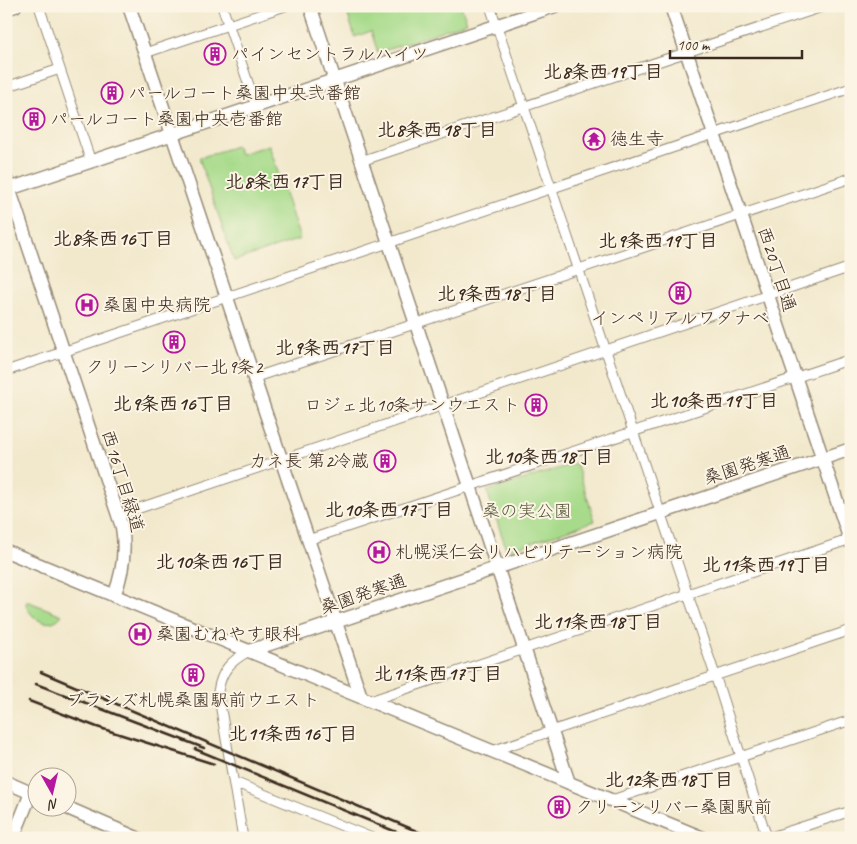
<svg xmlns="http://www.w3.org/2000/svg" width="857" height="844" font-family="Caveat,'Klee One',sans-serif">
<rect width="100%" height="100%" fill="#fcf5e5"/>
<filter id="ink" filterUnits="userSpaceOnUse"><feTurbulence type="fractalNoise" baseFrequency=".02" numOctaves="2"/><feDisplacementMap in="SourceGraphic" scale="10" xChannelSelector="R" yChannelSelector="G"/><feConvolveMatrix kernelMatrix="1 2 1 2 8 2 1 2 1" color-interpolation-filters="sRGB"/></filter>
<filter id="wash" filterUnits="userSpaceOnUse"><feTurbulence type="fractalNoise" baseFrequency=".0096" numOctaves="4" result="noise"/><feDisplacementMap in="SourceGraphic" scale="20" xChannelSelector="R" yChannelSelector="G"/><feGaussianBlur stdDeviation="1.12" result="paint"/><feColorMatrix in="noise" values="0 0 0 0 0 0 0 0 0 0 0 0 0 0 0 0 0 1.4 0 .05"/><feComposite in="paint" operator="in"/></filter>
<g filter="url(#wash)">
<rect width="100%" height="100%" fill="#f2e9cd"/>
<path fill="#a7db8b" stroke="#718254" d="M345 6H461L467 22 378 53 371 31 355 37Z
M269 145 300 239 234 261 199 158 236 146 240 154Z
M576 463 595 521 507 551 487 491Z
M27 601 62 615C50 631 29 619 26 603Z"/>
</g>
<g filter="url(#ink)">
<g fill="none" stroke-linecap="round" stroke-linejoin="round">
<g stroke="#968a76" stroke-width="11">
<path id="street" d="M39 6 91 162
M222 6 256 106
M490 6 715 675 767 838
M145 53 285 6
M6 87 60 69
M361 161 825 6
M6 371 851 88
M253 378 851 178
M119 515 851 267
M308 540 851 359
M370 701 851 539
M492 751 851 630
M234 782 372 838
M612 800 851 720
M243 838 218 692C221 670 231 661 249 651
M768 838 851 811"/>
</g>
<g stroke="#968a76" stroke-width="15">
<path id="secondary" d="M129 6 361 697
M310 6 569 783
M671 6 851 543
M6 9 15 6
M6 179 122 527C126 551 123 573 114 596
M6 190 555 6
M6 551 703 838
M249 651 851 449
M6 782 38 796
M63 806 137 838
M13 838 31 793"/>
</g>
<use href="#street" stroke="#fff" stroke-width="9"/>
<use href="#secondary" stroke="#fff" stroke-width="12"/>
<path stroke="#3b2a1e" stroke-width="2.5" d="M41 672 433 838
M36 684 204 748
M29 701 97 727 214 764
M195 749 411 838"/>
</g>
</g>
<defs>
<g id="building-ring" transform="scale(1.125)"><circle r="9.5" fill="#fcf5e5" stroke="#b5179e" stroke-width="1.5"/><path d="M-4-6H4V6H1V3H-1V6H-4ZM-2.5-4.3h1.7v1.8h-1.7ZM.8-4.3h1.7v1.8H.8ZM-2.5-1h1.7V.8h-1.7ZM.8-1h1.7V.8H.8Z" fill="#b5179e"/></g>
<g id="temple-ring" transform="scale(1.125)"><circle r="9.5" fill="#fcf5e5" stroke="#b5179e" stroke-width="1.5"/><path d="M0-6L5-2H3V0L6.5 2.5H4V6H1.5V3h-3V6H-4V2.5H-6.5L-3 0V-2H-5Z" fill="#b5179e"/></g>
<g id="hospital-ring" transform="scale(1.125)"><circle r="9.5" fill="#fcf5e5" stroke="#b5179e" stroke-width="1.5"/><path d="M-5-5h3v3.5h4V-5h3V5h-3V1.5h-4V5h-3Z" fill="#b5179e"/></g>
</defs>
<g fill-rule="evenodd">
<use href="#building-ring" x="215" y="54"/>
<use href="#building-ring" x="112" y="93"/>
<use href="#building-ring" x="34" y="119"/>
<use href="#temple-ring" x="594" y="139"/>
<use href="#building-ring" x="680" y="293"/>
<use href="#hospital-ring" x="87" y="305"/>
<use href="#building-ring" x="174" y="342"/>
<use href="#building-ring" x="536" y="405"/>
<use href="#building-ring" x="385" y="461"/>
<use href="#hospital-ring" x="379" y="552"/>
<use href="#hospital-ring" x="140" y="634"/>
<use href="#building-ring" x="193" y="675"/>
<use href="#building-ring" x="559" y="807"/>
</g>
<g text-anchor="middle" stroke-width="4" stroke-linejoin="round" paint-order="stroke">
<g font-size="18" fill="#3b2a1e" stroke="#fcf5e5" text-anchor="start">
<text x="231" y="60">パインセントラルハイツ</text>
<text x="128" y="99">パールコート桑園中央弐番館</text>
<text x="50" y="125">パールコート桑園中央壱番館</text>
<text x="610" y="145">徳生寺</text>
<text x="103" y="311">桑園中央病院</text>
<text x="680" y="324" text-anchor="middle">インペリアルワタナベ</text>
<text x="174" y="373" text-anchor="middle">クリーンリバー北9条2</text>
<text x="520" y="411" text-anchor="end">ロジェ北10条サンウエスト</text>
<text x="369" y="467" text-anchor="end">カネ長 第2冷蔵</text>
<text x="395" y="558">札幌渓仁会リハビリテーション病院</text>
<text x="156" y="640">桑園むねやす眼科</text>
<text x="193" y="706" text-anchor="middle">ブランズ札幌桑園駅前ウエスト</text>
<text x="575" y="813">クリーンリバー桑園駅前</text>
</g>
<g font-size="18" fill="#3b2a1e" stroke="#fcf5e5">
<text transform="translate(777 269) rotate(72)" y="6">西20丁目通</text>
<text transform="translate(747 465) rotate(-18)" y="6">桑園発寒通</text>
<text transform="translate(123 481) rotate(73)" y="6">西16丁目緑道</text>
<text transform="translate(363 594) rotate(-19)" y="6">桑園発寒通</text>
</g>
<g font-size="18" fill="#565639" stroke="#fcf5e5">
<text x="527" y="517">桑の実公園</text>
</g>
<g font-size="19" font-weight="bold" fill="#3b2a1e" stroke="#fcf5e5">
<text x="603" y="78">北8条西19丁目</text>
<text x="437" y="136">北8条西18丁目</text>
<text x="285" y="188">北8条西17丁目</text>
<text x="113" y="245">北8条西16丁目</text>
<text x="658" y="247">北9条西19丁目</text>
<text x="497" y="300">北9条西18丁目</text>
<text x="335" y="354">北9条西17丁目</text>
<text x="714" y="407">北10条西19丁目</text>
<text x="173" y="410">北9条西16丁目</text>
<text x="549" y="463">北10条西18丁目</text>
<text x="389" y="516">北10条西17丁目</text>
<text x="220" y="568">北10条西16丁目</text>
<text x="766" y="571">北11条西19丁目</text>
<text x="598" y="628">北11条西18丁目</text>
<text x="438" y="680">北11条西17丁目</text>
<text x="293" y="740">北11条西16丁目</text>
<text x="669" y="786">北12条西18丁目</text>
</g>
</g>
<rect width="857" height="844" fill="none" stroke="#fcf5e5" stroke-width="25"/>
<g transform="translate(52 792) rotate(172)"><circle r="24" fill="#fcf5e5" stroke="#afa495"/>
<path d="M0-4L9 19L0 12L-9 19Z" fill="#b5179e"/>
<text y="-8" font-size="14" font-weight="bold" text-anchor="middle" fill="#3b2a1e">N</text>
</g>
<path d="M670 50v8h132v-8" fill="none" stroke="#3b2a1e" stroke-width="2.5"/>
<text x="677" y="50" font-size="15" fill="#3b2a1e" stroke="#fcf5e5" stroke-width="4" paint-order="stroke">100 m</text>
</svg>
